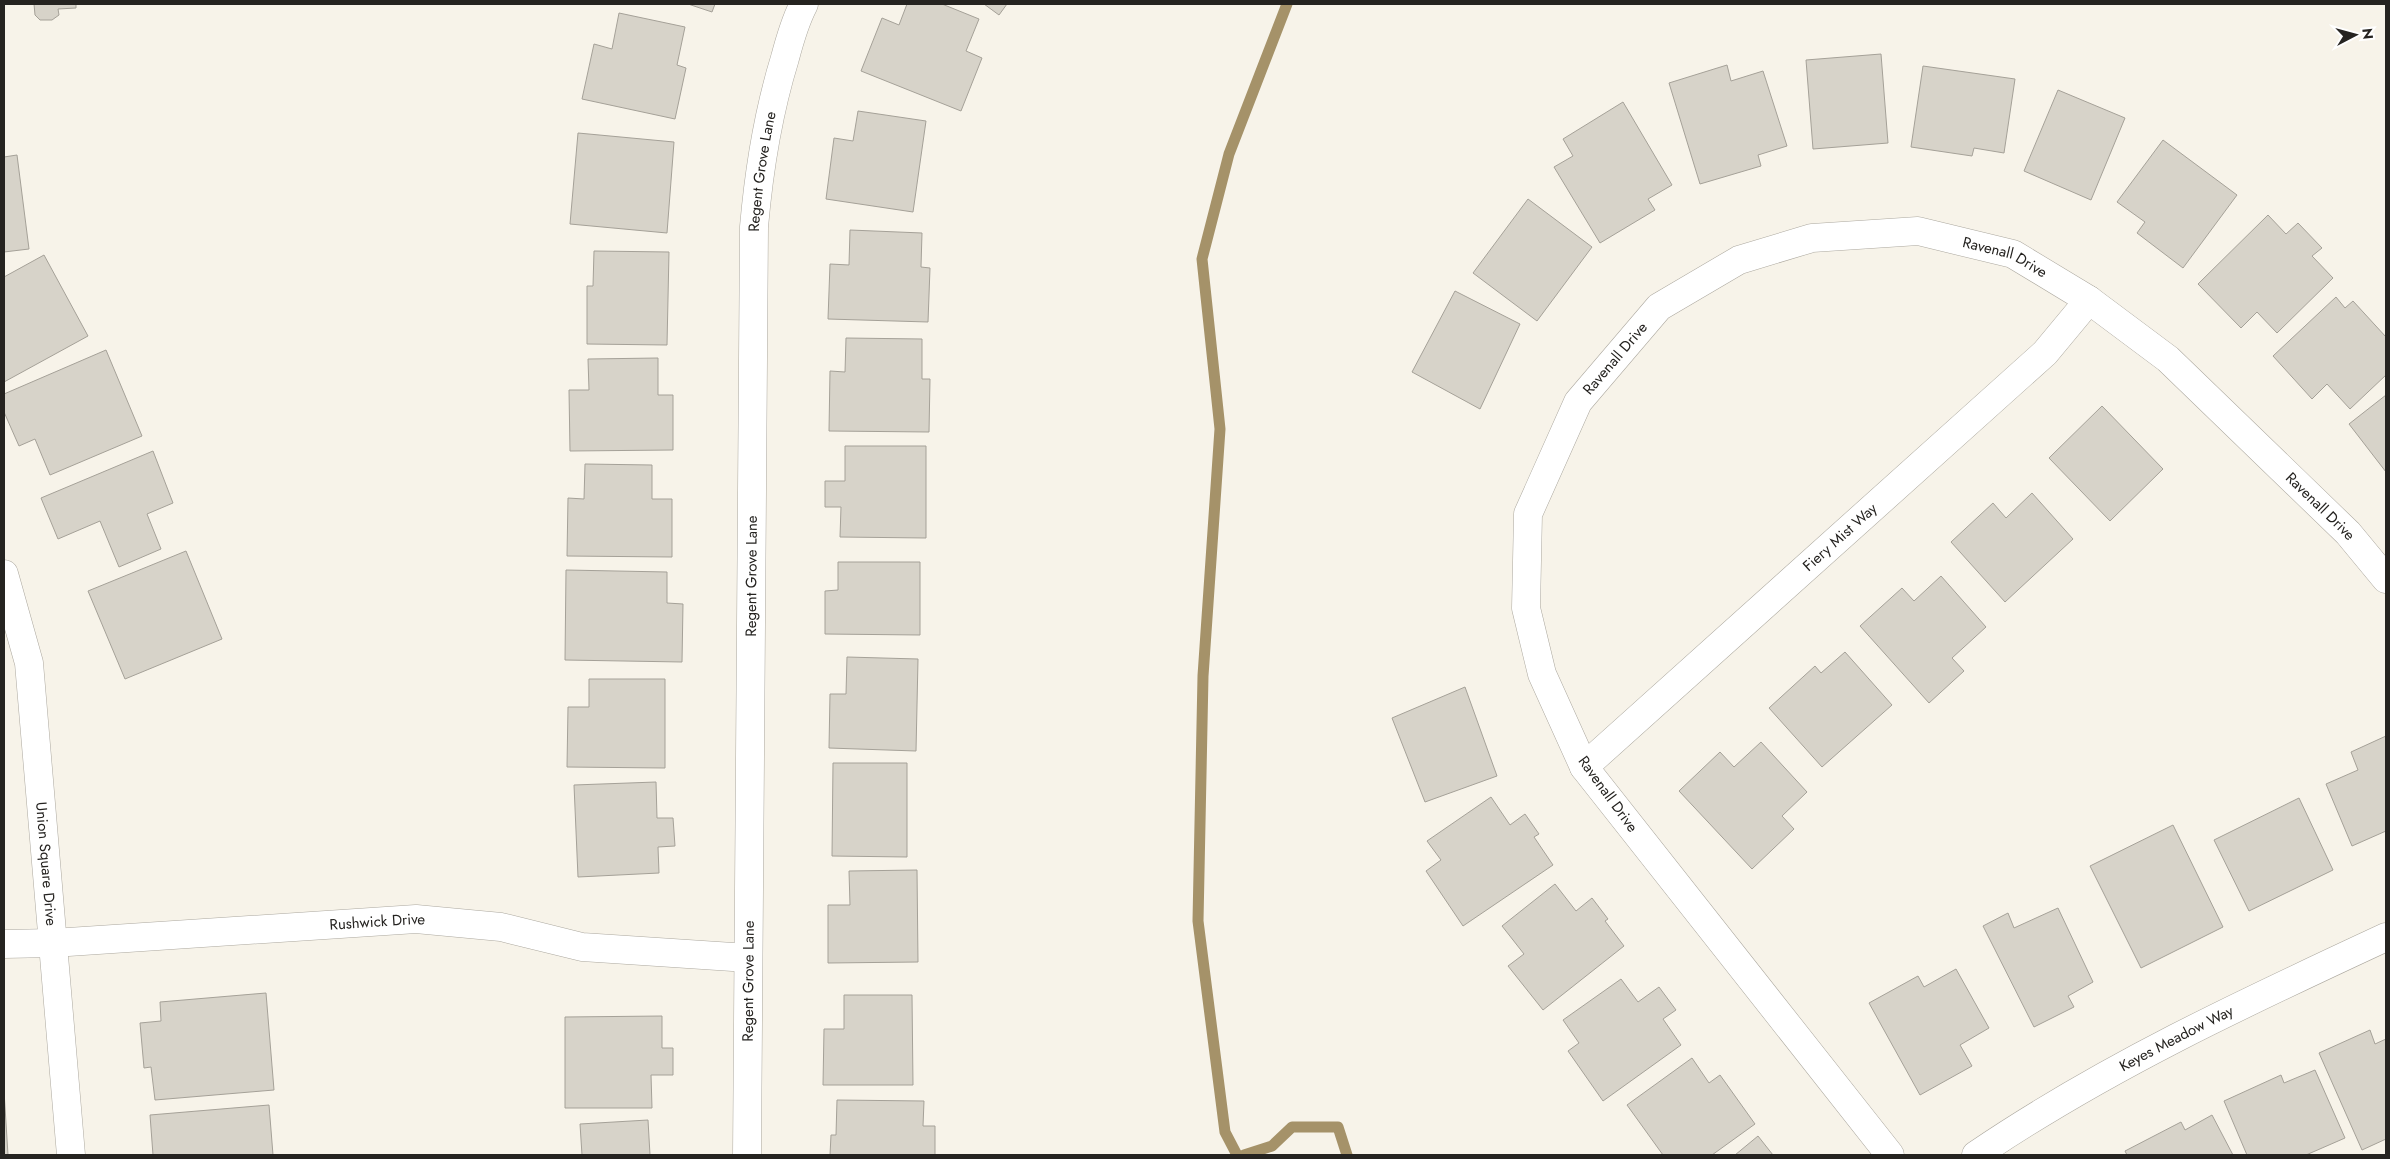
<svg xmlns="http://www.w3.org/2000/svg" width="2390" height="1159" font-family="Jost,sans-serif">
<rect width="100%" height="100%" fill="#f7f3e9"/>
<g fill="none" stroke-linecap="round" stroke-linejoin="round">
<path stroke="#a59269" stroke-width="11" d="M1237 1155 1225 1132 1198 921 1203 676 1220 429 1202 259 1229 154 1287 4
M1244 1155 1272 1146 1292 1127H1338L1347 1155"/>
</g>
<path fill="#d7d3c9" stroke="#a5a198" d="M34 4H76V8L58 9 59 15 52 20H40L35 15Z
M688 4H715L712 12Z
M907 4H942L979 19 966 51 982 58 961 111 861 71 882 18 899 25Z
M984 4H1007L999 15Z
M619 13 685 27 677 65 686 68 675 119 582 99 594 44 612 49Z
M1881 54 1888 143 1813 149 1806 60Z
M1727 65 1731 81 1763 71 1787 146 1758 155 1761 166 1700 184 1669 83Z
M1923 66 2015 79 2004 153 1974 148 1972 156 1911 147Z
M2058 90 2125 118 2091 200 2024 171Z
M1623 102 1672 185 1648 199 1655 210 1600 243 1554 167 1573 156 1563 139Z
M858 111 926 121 913 212 826 199 834 138 853 141Z
M578 133 674 142 667 233 570 224Z
M2163 140 2237 195 2183 268 2137 233 2145 222 2117 202Z
M17 155 29 249 4 252V157Z
M1528 199 1592 247 1537 321 1473 273Z
M2268 215 2286 234 2298 223 2322 248 2312 256 2333 278 2277 333 2257 312 2241 328 2198 284Z
M850 230 922 233 921 267 930 268 928 322 828 319 830 264 849 265Z
M594 251 669 252 667 345 587 344V286H593Z
M44 255 88 336 4 382V277Z
M1455 291 1520 324 1480 409 1412 372Z
M2336 297 2345 308 2353 301 2386 337V375L2350 409 2327 384 2312 399 2273 356Z
M846 338 922 339V379H930L929 432 829 431 830 371 845 372Z
M106 350 142 436 50 475 35 439 19 446 4 412V394Z
M658 358V395H673V450L570 451 569 390H589L588 359Z
M2386 395V472L2349 424Z
M2102 406 2163 469 2110 521 2049 458Z
M845 446H926V538L840 537 841 507H825V481H845Z
M153 451 173 503 147 514 161 549 119 567 100 521 58 539 41 498Z
M585 464 652 465V499H672V557L567 556 568 498 584 499Z
M2032 493 2073 539 2005 602 1951 542 1993 503 2006 518Z
M186 551 222 639 125 679 88 591Z
M838 562H920V635L825 634V591L838 590Z
M566 570 667 572V603L683 604 682 662 565 660Z
M1941 576 1986 627 1952 658 1964 671 1929 703 1860 626 1902 588 1914 601Z
M1845 652 1892 705 1822 767 1769 708 1815 666 1821 673Z
M847 657 918 659 916 751 829 748 830 694H846Z
M589 679H665V768L567 767 568 707H589Z
M1465 687 1497 776 1425 802 1392 718Z
M2386 736V831L2352 846 2326 784 2358 770 2351 752Z
M1761 742 1807 792 1782 816 1794 829 1752 869 1679 791 1720 752 1734 767Z
M833 763H907V857L832 856Z
M656 782 657 818H673L675 846 658 847 659 873 578 877 574 785Z
M1491 797 1510 825 1525 814 1539 834 1534 837 1553 865 1463 926 1426 871 1441 860 1427 841Z
M2299 798 2333 870 2249 911 2214 840Z
M2173 825 2223 927 2141 968 2090 866Z
M917 870 918 962 828 963V905H850L849 871Z
M1555 884 1576 911 1592 898 1608 919 1605 921 1624 946 1543 1010 1508 966 1524 954 1502 926Z
M2058 908 2093 982 2068 996 2074 1007 2034 1027 1983 926 2008 913 2014 928Z
M1956 969 1989 1028 1960 1045 1972 1066 1920 1095 1869 1003 1918 976 1924 987Z
M1621 979 1638 1002 1659 987 1676 1010 1663 1019 1681 1045 1603 1101 1568 1051 1579 1043 1563 1020Z
M266 993 274 1090 155 1100 151 1067 144 1068 140 1023 161 1021 160 1002Z
M844 995H912L913 1085H823L824 1029H844Z
M662 1016V1048H673V1075H651L652 1108H565V1017Z
M2370 1030 2375 1044 2386 1039V1139L2362 1150 2319 1053Z
M1692 1058 1709 1083 1720 1075 1755 1124 1712 1155H1663L1627 1105Z
M2315 1070 2345 1138 2306 1155H2247L2224 1101 2281 1075 2284 1083Z
M4 1091 8 1155H4Z
M837 1100 924 1101 923 1126H935V1155H830L831 1135H836Z
M269 1105 273 1155H153L150 1115Z
M2212 1115 2233 1155H2127L2125 1151 2181 1122 2185 1130Z
M648 1120 650 1155H579H582L580 1124Z
M1758 1136 1773 1155H1735Z"/>
<g fill="none" stroke-linecap="round" stroke-linejoin="round">
<g stroke="#aca89f" stroke-width="29">
<g id="minor">
<path id="s1" d="M4 574 29 663 71 1155"/>
<path id="s2" d="M1584 767 2045 353 2089 300"/>
<path id="s3" d="M4 944 53 943 416 919 501 927 582 947 748 958"/>
<path id="s4" d="M747 1155 754 227C759 169 768 113 785 58 790 39 795 21 804 4"/>
<path id="s5" d="M1890 1155 1584 767 1542 674 1526 608 1528 514 1578 402 1659 307 1739 260 1812 238 1918 231 2013 254 2089 300 2168 359 2348 533 2386 579"/>
<path id="s6" d="M1976 1155C2104 1068 2246 1002 2386 937"/>
</g>
</g>
<use href="#minor" stroke="#fff" stroke-width="28"/>
</g>
<g text-anchor="middle" stroke-width="4.5" stroke-linejoin="round" paint-order="stroke">
<g font-size="15" fill="#252320" stroke="#fff">
<text dy="5" stroke="none"><textPath href="#s4" startOffset="984">Regent Grove Lane</textPath></text>
<text dy="5" stroke="none"><textPath href="#s5" startOffset="1372">Ravenall Drive</textPath></text>
<text dy="5" stroke="none"><textPath href="#s5" startOffset="938">Ravenall Drive</textPath></text>
<text dy="5" stroke="none"><textPath href="#s5" startOffset="1778">Ravenall Drive</textPath></text>
<text dy="5" stroke="none"><textPath href="#s2" startOffset="344">Fiery Mist Way</textPath></text>
<text dy="5" stroke="none"><textPath href="#s4" startOffset="579">Regent Grove Lane</textPath></text>
<text transform="translate(1608 794) rotate(54)" y="5">Ravenall Drive</text>
<text dy="5" stroke="none"><textPath href="#s1" startOffset="294">Union Square Drive</textPath></text>
<text dy="5" stroke="none"><textPath href="#s3" startOffset="374">Rushwick Drive</textPath></text>
<text dy="5" stroke="none"><textPath href="#s4" startOffset="174">Regent Grove Lane</textPath></text>
<text dy="5" stroke="none"><textPath href="#s6" startOffset="232">Keyes Meadow Way</textPath></text>
</g>
</g>
<rect width="2390" height="1159" fill="none" stroke="#252320" stroke-width="10"/>
<g transform="translate(2355 35) rotate(84)" stroke="#ffffff" stroke-width="4" paint-order="stroke">
<path d="M0-4L9 19L0 12L-9 19Z" fill="#252320"/>
<text y="-8" font-size="14" font-weight="bold" text-anchor="middle" fill="#252320">N</text>
</g>
</svg>
